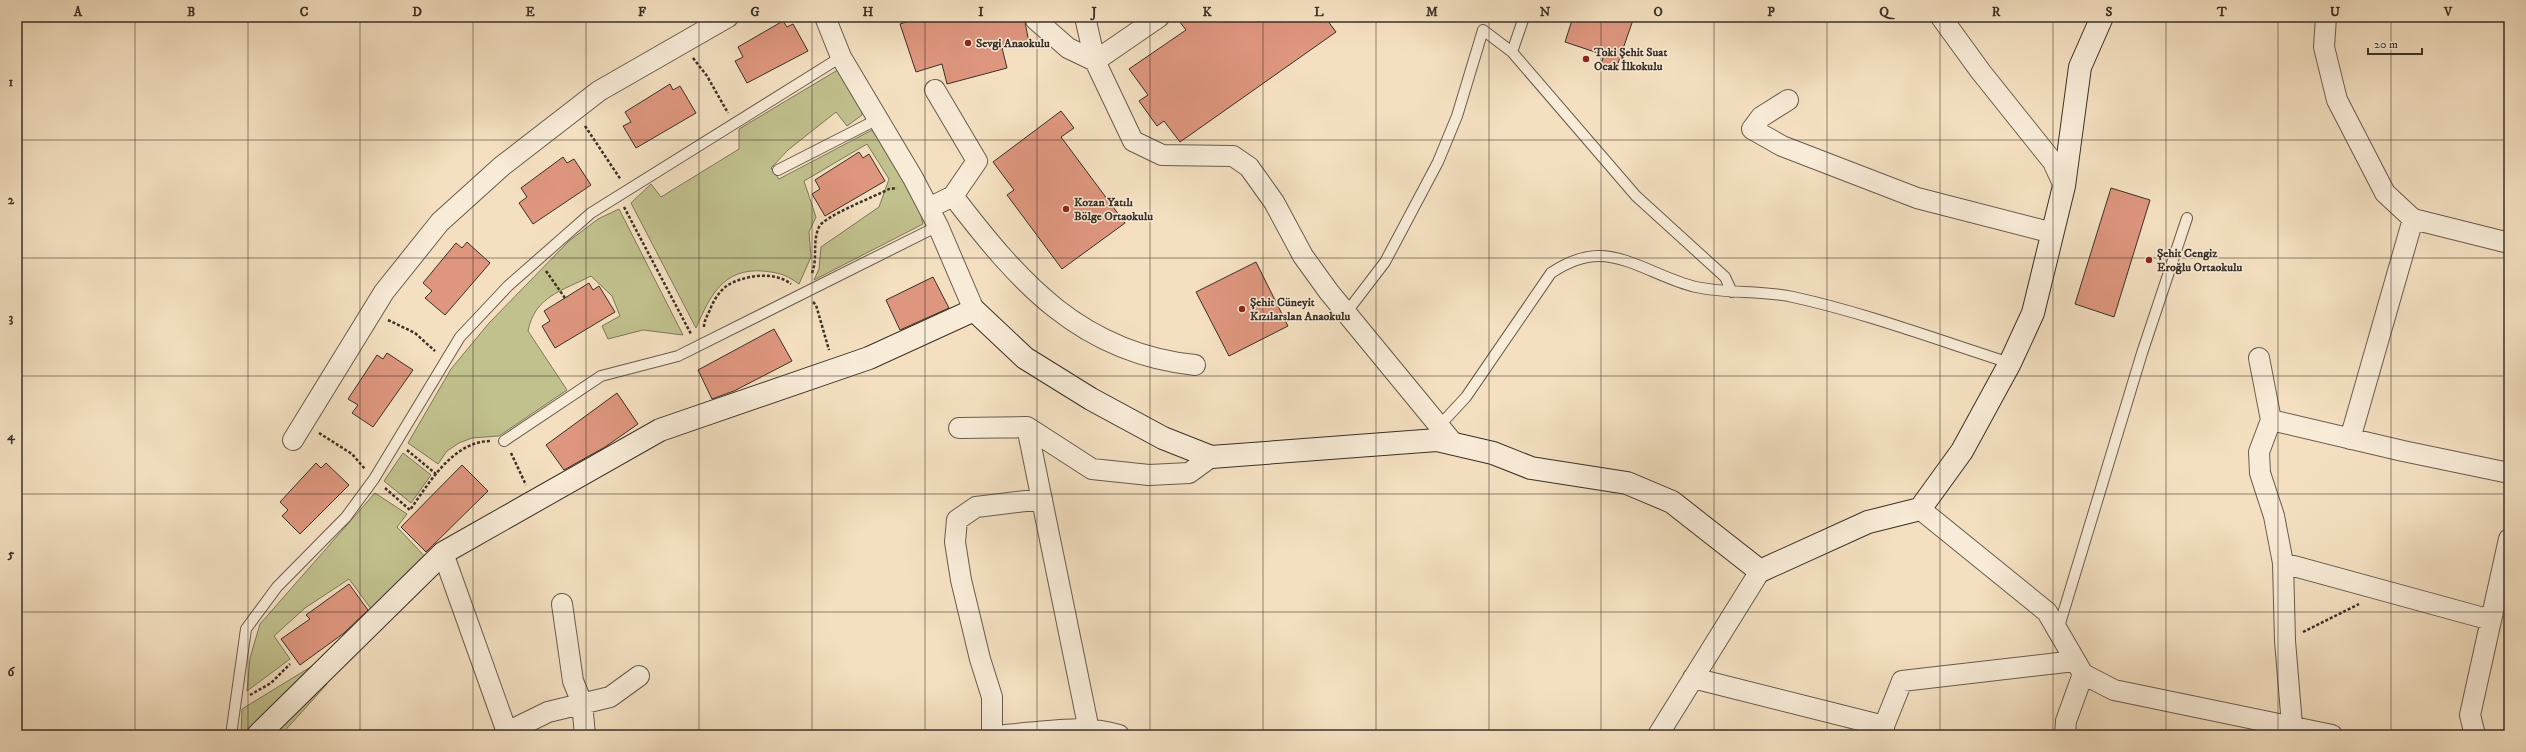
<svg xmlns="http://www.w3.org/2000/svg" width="2526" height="752" font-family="'IM FELL DW Pica',serif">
<rect width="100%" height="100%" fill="#f4e0c1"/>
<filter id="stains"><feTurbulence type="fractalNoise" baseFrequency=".005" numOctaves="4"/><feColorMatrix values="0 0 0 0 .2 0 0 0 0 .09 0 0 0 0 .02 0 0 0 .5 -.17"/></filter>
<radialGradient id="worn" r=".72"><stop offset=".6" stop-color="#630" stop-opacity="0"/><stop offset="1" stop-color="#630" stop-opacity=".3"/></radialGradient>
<path fill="#c1c18e" stroke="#7e785a" d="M841 68 862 106V115L847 126 836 112 788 150 771 168 779 179 872 130 916 194 923 224 814 280 819 269 821 247 879 207 889 179 867 144 804 181 816 217 809 232 811 257 799 284C785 274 780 273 763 271 723 268 710 296 696 328L631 203 651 184 661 197 739 149V129Z
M619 209 683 335 643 330 608 339 602 326 620 316 612 296 591 276C562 291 535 296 528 331L567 390 499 436 472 438 459 443 447 451 438 464 408 443 451 369 489 323 569 241 598 219Z
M403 453 431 475 411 503 384 481Z
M375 493 407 514 397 527 430 562 380 621 349 579 305 608 274 636 290 659 247 691 250 658 260 624Z
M317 663 327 684 281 735H241L242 709Z"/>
<path fill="#de967e" stroke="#3a3026" d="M921 17H1024L1029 43 1002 48 1007 68 947 84 942 64 916 72 900 24Z
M1176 17H1325L1336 32 1180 142 1164 121 1157 126 1139 101 1148 95 1129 69 1186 30Z
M1573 17H1634L1616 69 1601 64 1604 55 1565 42Z
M783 21 787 27 793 24 808 51 747 83 735 61 743 57 738 47Z
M670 84 673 90 680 86 696 113 636 148 623 126 631 122 625 112Z
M1061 111 1074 128 1061 137 1125 223 1062 269 1007 195 1014 190 993 162Z
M859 152 863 158 869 154 885 181 825 216 812 194 820 189 815 180Z
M563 157 567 163 574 159 591 185 533 224 519 203 527 197 521 188Z
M2111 188 2150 200 2114 317 2075 304Z
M467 242 490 263 445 315 425 298 432 291 423 283 456 243 462 248Z
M1256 262 1288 326 1229 356 1196 292Z
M933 277 949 308 900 330 886 300Z
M589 283 593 290 599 286 615 312 555 348 542 326 550 321 544 311Z
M774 329 792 361 734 391 712 399 698 370Z
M387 353 413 370 373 427 352 413 358 405 348 399 377 355 383 359Z
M617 393 638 424 605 447 564 470 546 445Z
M316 463 321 468 326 463 349 485 300 534 282 516 288 510 280 502Z
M462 465 488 491 426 552 401 527Z
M349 584 368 610 344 633 300 665 281 639 310 619 306 615Z"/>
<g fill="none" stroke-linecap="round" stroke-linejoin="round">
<g stroke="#685c4d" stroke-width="12">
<path id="lane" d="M1512 52 1524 17
M778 170 878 119
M1346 313 1385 262 1438 162 1457 116 1483 30 1512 52 1636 196 1725 277 1732 292
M1439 426 1466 397 1551 273C1566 263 1581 256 1599 256 1630 256 1664 280 1696 287 1728 294 1761 290 1793 297 1866 313 1938 340 2010 363
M504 441 601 376 678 356 938 226
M2058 630 2142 353 2187 218
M231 735 246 629 277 587 346 517 374 479 460 337 508 286 591 213 841 57"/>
</g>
<g stroke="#685c4d" stroke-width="22">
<path id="street" d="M825 17 841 57 913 178 938 226 974 310
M1085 17 1095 61 1133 141 1162 155 1233 156 1249 167 1274 202 1303 256 1329 292 1454 444
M1941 17 1981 72 2053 162 2064 186
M2326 17 2324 47 2337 100 2385 193 2413 219 2509 243
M1036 20 1068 48 1095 61 1159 17
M935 90 977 161 953 196
M1788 100 1761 117 1752 129 1782 146 1917 198 2053 233
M929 208 953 196C1019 282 1080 353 1195 365
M2259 358 2271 420 2259 452 2260 473 2274 516 2283 563 2285 641 2292 725 2288 735
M2271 420 2403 451 2509 473
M1027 427 1090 735
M959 428 1027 427 1092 469 1149 475 1189 473 1211 457
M2350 439 2413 219
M293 440 384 292 440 222 502 166 599 91 728 17
M1920 509 2047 612 2083 674 2114 690 2332 735
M443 553 508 735
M2283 563 2491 620
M562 604 573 681 582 703 585 735
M1693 678 1884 726
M507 732 548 712 610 697 639 676
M992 735V697L980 659 961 580 955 542 957 520 976 507 1042 499
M1005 735C1042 732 1082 724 1119 735
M1658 735 1760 571
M1884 735V726L1902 681 2075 661
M2065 735 2066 721 2083 674
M2475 735 2470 715 2509 539"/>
</g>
<g stroke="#3a3026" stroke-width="24">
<path id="secondary" d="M258 735 443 553 660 430 869 358 974 310 1025 358 1091 399 1163 438 1211 457 1437 440 1493 453 1531 468 1627 483 1672 502 1760 571 1868 522 1920 509 1962 451 2010 363 2033 313 2064 186 2080 67 2102 17"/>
</g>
<path stroke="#3a3026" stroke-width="2.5" stroke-dasharray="3 2" stroke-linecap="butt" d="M693 58 707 76 728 113
M585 126 621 180
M624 207 691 334
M546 271 565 298
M812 273C818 258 812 242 819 227 824 216 876 196 889 189L897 188
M813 302 816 305 829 350
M388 320 415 333 435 351
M704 327C704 321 707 316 710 310 713 301 720 290 728 285 745 275 775 271 791 284
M319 433 352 454 365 469
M407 450 436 474
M511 453 526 485
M385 488 410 510C429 483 453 441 491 441
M2303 632 2359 604
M250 695 271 683 290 664"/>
<use href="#lane" stroke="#f8ebd7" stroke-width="10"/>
<use href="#street" stroke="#f8ebd7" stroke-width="20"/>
<use href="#secondary" stroke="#f8ebd7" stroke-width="22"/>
</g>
<path fill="none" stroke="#3a3026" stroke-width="1" stroke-opacity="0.55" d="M135 17V735M248 17V735M360 17V735M473 17V735M586 17V735M699 17V735M812 17V735M925 17V735M1037 17V735M1150 17V735M1263 17V735M1376 17V735M1489 17V735M1601 17V735M1714 17V735M1827 17V735M1940 17V735M2053 17V735M2166 17V735M2278 17V735M2391 17V735M17 140H2509M17 258H2509M17 376H2509M17 494H2509M17 612H2509"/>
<g fill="#8f2418" stroke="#f8ebd7" stroke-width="1.5">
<circle cx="968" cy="43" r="4"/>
<circle cx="1586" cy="59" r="4"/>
<circle cx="1066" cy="209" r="4"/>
<circle cx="2149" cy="260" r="4"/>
<circle cx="1242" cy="309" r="4"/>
</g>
<g text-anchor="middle" stroke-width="3" stroke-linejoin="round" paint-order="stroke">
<g font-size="12" font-weight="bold" fill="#3a3026" stroke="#f8ebd7" text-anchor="start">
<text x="976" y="47">Sevgi Anaokulu</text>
<text x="1594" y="56">Toki Şehit Suat<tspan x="1594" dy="14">Ocak İlkokulu</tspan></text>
<text x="1074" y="206">Kozan Yatılı<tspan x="1074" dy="14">Bölge Ortaokulu</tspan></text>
<text x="2157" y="257">Şehit Cengiz<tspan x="2157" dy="14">Eroğlu Ortaokulu</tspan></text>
<text x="1250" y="306">Şehit Cüneyit<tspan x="1250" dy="14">Kızılarslan Anaokulu</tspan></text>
</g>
</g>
<rect width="2526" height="752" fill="none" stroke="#f4e0c1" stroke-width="44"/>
<path d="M2368 48v6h54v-6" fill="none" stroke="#3a3026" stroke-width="2"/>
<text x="2374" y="48" font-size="12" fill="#3a3026" stroke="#f8ebd7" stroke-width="3" paint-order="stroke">20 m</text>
<rect x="22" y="22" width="2482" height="708" fill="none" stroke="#3a3026" stroke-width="1.5"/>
<g font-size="13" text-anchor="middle" font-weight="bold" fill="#3a3026">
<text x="78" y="16">A</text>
<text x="191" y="16">B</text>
<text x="304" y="16">C</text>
<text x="417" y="16">D</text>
<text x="530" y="16">E</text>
<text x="642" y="16">F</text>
<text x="755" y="16">G</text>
<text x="868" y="16">H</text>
<text x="981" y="16">I</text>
<text x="1094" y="16">J</text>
<text x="1207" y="16">K</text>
<text x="1319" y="16">L</text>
<text x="1432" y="16">M</text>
<text x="1545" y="16">N</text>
<text x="1658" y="16">O</text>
<text x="1771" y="16">P</text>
<text x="1884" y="16">Q</text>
<text x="1996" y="16">R</text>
<text x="2109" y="16">S</text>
<text x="2222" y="16">T</text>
<text x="2335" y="16">U</text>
<text x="2448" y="16">V</text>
<text x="11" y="86">1</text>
<text x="11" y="204">2</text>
<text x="11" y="322">3</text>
<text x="11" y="440">4</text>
<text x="11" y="558">5</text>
<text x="11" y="676">6</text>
</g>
<rect width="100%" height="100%" filter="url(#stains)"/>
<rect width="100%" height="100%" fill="url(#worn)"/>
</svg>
